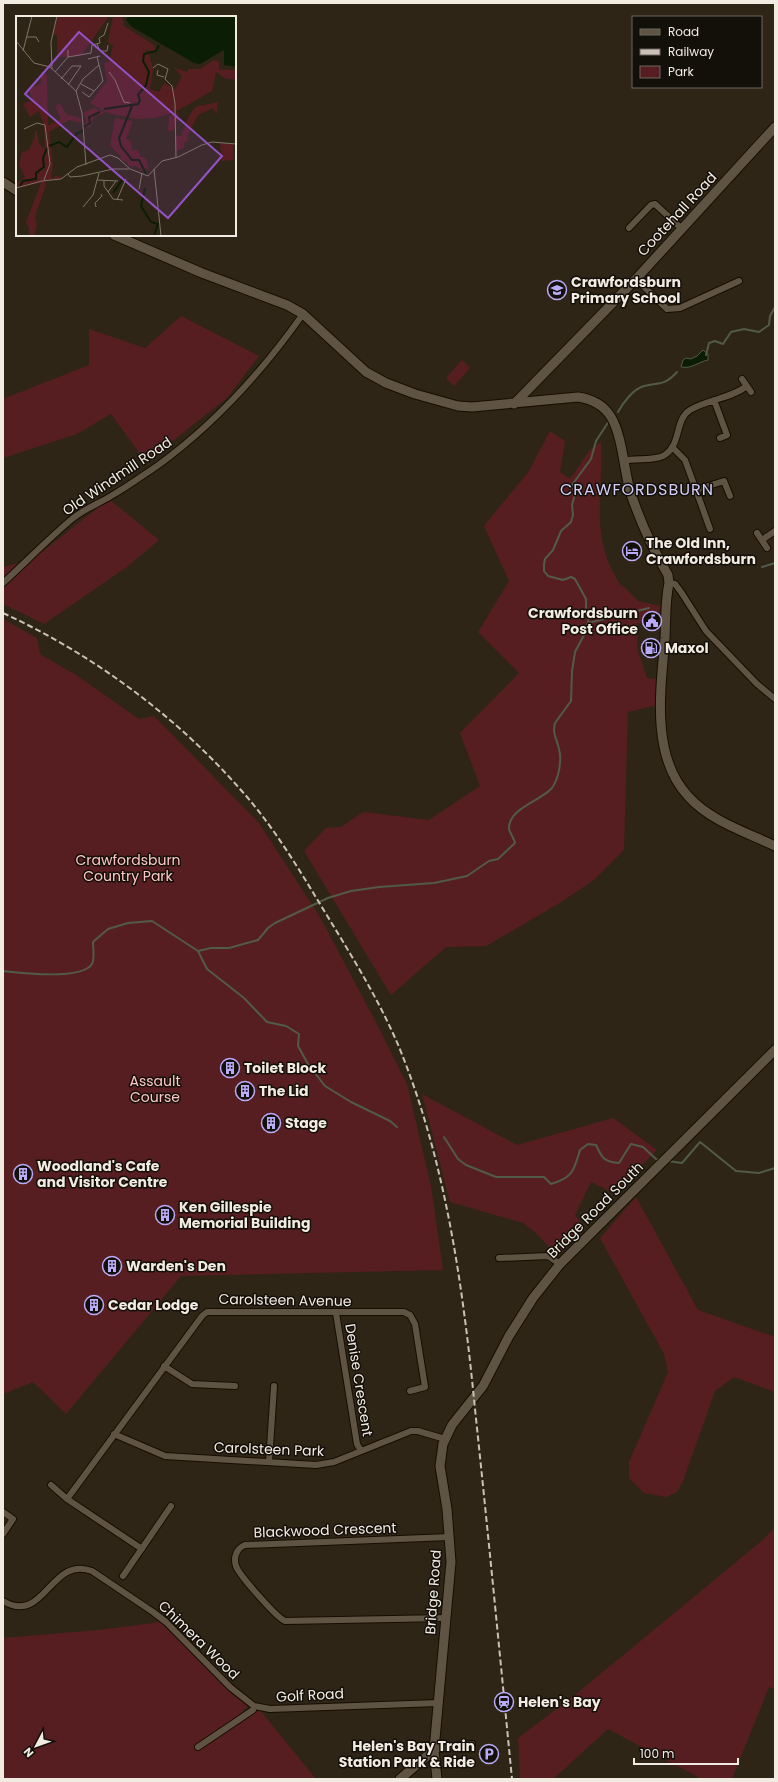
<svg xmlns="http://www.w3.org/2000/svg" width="778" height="1782" font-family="Poppins,sans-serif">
<rect width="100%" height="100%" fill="#2f2516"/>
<path fill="#561e21" d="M181 316 259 356 227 398 146 462 111 414 77 434 3 458V399L89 365V329L145 348Z
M462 360 470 368 454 386 446 378Z
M550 431 565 441 560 472 570 479 589 451 601 442C604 496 588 538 622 587L623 586 638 601 660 606 659 611 645 618V623H638L637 648 647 678 658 679 657 705 628 712 624 850 594 880 558 904 486 946 446 947 391 995 304 851 326 828 341 827 363 812 429 820 480 786 460 733 519 673 478 632 509 581 484 526 529 471Z
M109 499 159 540 127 567 44 624 3 604V567L33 559Z
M3 619 37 638 40 654 76 675 139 719 154 716 259 823 320 917 378 1026 407 1084 431 1186 443 1270 181 1276 66 1414 33 1382 3 1394Z
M422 1094 517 1145 613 1118 657 1150 614 1193 591 1182 575 1215 585 1228 558 1254 553 1251 536 1233 523 1223 450 1202Z
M636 1197 698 1310 775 1337V1392L734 1377 715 1391 683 1481 677 1492 666 1497 644 1493 629 1478V1462L668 1372 664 1354 600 1238Z
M775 1527V1689L769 1687 732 1779H702L608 1729 553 1779H520L518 1738 575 1695 764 1539Z
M161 1622 207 1669 248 1706 242 1711 248 1716 259 1709 316 1779H3V1638L99 1630Z"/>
<path fill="#0c1d05" stroke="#515b47" d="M703 350 708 354V360C698 362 692 369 681 367L683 360 686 358 691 359 697 356Z"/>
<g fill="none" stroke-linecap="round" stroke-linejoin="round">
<path stroke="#515b47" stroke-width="2" d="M706 355 709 343 715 341 723 344 731 332 744 329 759 332 769 325 770 316 775 307
M618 412C623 403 633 389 644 386 661 382 664 386 677 372
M762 567 775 563
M588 623 649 608
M198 951 211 948H229L258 940 268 928 275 923 328 898 351 891 379 887 434 883 467 876 489 861 498 859 515 843C514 838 510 833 509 829 508 808 541 801 552 788 559 778 562 760 559 749 557 739 552 734 555 723L571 701 572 671 575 652 585 633 589 618 586 610V599L575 579 571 577 563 580 548 576 544 571V564L545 559 553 550 561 531 571 522 573 515 572 505 575 494 572 485 591 459 596 441 609 421
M3 971C20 973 82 980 92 964 95 958 93 948 93 942L108 929 128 923 152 921 198 951 207 969 244 998 267 1022 286 1026 299 1034 298 1046 308 1064 325 1086 351 1102 390 1121 397 1127
M444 1137 458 1159 466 1165 496 1177H544L551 1184C573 1178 574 1170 580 1150L588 1144 596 1145C602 1158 604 1162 619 1163L631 1144 643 1147 656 1159 659 1160
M668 1161 682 1163 700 1142 736 1171 759 1173 775 1168"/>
<g stroke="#170e02" stroke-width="8">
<path id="street" d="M629 228 651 205 655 204 682 229
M636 279 667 309 680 308 739 281
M742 379 751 392
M714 400 727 435 720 438
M672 447 685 460 696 490 724 481 730 496
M623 461C636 458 651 461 663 456 682 446 674 420 690 410 708 399 730 399 747 386
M696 490 710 529
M757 533 767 548
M762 540 775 531
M3 583C26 562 48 539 72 519 84 509 98 504 111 496 127 487 142 476 157 466 215 424 262 372 303 314
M669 583 675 584 681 592 706 631 757 684 775 699
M499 1258 548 1256 560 1264
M336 1313 357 1444 361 1451
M164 1366 192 1384 235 1386
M114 1434 165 1456 316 1465 334 1462 411 1431H418L445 1439
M269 1462 274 1386
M51 1485 67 1499 142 1549
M67 1499 202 1316 207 1312H404L410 1315 415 1324 425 1387 410 1391
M3 1512 13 1519 3 1534
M123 1576 171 1506
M3 1601C45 1626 50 1555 92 1571L153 1612 166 1622 230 1687 254 1706
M446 1618 285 1621C277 1618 239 1575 236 1566 233 1557 237 1548 245 1545L450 1537
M198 1747 253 1710 254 1706 270 1709 438 1703
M434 1750 453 1746 472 1744"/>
</g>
<g stroke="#170e02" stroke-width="11">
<path id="secondary" d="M3 182 17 191
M114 235 202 273 287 305 303 314 366 372 386 383 415 394 458 406 472 407 578 397C592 399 603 404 611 417 622 435 624 469 630 491 640 521 652 548 668 575L669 583C665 601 666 620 665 638 661 688 650 755 688 796 710 821 746 832 775 846
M514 404 636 279 775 127
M400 1779 434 1750
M437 1779 434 1750 451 1562 447 1509 440 1466 443 1444 452 1425 483 1386 509 1336 533 1298 560 1264 775 1050"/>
</g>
<use href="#street" stroke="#5f5444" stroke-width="6"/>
<use href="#secondary" stroke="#5f5444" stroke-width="9"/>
<path stroke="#cac2b8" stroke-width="2" stroke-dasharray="6 3" stroke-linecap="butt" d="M3 613C92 654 175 715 240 789 270 822 294 861 317 899 346 947 377 995 399 1047 446 1162 463 1287 475 1409 488 1532 500 1656 512 1779"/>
</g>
<defs>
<g id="school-ring" transform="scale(1)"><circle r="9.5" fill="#130f09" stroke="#b9abf7" stroke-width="1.5"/><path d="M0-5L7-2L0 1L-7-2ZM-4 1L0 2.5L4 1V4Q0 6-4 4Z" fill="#b9abf7"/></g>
<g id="hotel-ring" transform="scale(1)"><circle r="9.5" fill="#130f09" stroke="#b9abf7" stroke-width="1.5"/><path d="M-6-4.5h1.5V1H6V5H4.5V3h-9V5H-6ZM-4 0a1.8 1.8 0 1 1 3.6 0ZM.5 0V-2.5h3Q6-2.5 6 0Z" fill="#b9abf7"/></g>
<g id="civic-ring" transform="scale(1)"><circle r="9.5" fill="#130f09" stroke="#b9abf7" stroke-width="1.5"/><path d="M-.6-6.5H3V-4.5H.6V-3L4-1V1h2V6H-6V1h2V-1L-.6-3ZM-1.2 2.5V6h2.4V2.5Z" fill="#b9abf7"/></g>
<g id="fuel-ring" transform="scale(1)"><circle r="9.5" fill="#130f09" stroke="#b9abf7" stroke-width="1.5"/><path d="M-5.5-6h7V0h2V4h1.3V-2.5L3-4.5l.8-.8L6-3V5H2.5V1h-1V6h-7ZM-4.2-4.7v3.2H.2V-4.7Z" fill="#b9abf7"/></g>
<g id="building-ring" transform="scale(1)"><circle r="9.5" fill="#130f09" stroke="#b9abf7" stroke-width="1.5"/><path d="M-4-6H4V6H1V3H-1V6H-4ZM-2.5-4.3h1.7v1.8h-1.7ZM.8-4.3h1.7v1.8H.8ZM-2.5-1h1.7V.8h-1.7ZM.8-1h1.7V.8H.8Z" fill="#b9abf7"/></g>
<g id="station-ring" transform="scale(1)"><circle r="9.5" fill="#130f09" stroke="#b9abf7" stroke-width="1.5"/><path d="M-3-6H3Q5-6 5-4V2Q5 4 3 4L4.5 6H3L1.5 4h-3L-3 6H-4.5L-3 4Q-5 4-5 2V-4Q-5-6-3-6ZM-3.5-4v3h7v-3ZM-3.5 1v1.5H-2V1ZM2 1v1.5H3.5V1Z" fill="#b9abf7"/></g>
<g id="parking-ring" transform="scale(1)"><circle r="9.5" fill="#130f09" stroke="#b9abf7" stroke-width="1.5"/><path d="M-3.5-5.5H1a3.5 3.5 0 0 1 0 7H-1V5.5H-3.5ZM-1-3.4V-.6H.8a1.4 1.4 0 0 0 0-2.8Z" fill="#b9abf7"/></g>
</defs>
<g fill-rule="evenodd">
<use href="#school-ring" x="557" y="290"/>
<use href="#hotel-ring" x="632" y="551"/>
<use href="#civic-ring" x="652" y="621"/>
<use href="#fuel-ring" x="651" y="648"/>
<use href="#building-ring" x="230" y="1068"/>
<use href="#building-ring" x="245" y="1091"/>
<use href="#building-ring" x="271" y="1123"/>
<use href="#building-ring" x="23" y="1174"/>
<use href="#building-ring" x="165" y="1215"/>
<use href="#building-ring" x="112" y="1266"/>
<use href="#building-ring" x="94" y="1305"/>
<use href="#station-ring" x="504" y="1702"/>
<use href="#parking-ring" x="489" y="1754"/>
</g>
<g text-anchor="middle" stroke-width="3" stroke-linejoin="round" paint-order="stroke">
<g font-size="14" fill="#f2ebe2" stroke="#130f09">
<text transform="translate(677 214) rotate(-47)" y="5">Cootehall Road</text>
<text transform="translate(117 476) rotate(-34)" y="5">Old Windmill Road</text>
<text transform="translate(595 1210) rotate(-45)" y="5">Bridge Road South</text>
<text transform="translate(285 1300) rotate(1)" y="5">Carolsteen Avenue</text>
<text transform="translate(359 1380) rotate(81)" y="5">Denise Crescent</text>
<text transform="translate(269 1449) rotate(2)" y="5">Carolsteen Park</text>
<text transform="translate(325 1530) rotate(-2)" y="5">Blackwood Crescent</text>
<text transform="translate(433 1592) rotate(-86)" y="5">Bridge Road</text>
<text transform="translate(199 1640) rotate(44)" y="5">Chimera Wood</text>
<text transform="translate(310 1695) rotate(-3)" y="5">Golf Road</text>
</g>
<g font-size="14" font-weight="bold" fill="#f2ebe2" stroke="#130f09" text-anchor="start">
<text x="571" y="287">Crawfordsburn<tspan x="571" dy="16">Primary School</tspan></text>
<text x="646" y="548">The Old Inn,<tspan x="646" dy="16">Crawfordsburn</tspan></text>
<text x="638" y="618" text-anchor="end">Crawfordsburn<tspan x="638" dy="16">Post Office</tspan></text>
<text x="665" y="653">Maxol</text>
<text x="244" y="1073">Toilet Block</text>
<text x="259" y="1096">The Lid</text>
<text x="285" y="1128">Stage</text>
<text x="37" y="1171">Woodland's Cafe<tspan x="37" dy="16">and Visitor Centre</tspan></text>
<text x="179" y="1212">Ken Gillespie<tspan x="179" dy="16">Memorial Building</tspan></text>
<text x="126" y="1271">Warden's Den</text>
<text x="108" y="1310">Cedar Lodge</text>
<text x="518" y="1707">Helen's Bay</text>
<text x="475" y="1751" text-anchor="end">Helen's Bay Train<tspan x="475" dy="16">Station Park &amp; Ride</tspan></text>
</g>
<g font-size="14" fill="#fdc6c5" stroke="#130f09">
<text x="128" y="865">Crawfordsburn<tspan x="128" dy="16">Country Park</tspan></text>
<text x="155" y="1086">Assault<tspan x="155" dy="16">Course</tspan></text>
</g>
<g font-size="16" letter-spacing="1" fill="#d3cdf8" stroke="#130f09">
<text x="637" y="495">CRAWFORDSBURN</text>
</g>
</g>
<g transform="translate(16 16)">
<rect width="220" height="220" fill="#2f2516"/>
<path d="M42 0H93L65 40 51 41H41V19L37 18ZM97 0H106L108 10 138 29 139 32V35L128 34 133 38 137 53 134 73 143 76 148 67 159 73 166 60 158 52 171 56 172 53H184L198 44 203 46V54H220V64L208 62 200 56 196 75 157 97 138 102 122 103 91 97 74 87 91 65 88 47 93 46 97 30 92 26ZM25 55 31 60 32 109 45 103 39 90 44 87 50 98 65 102 66 107 53 104 33 116 37 150 35 160 36 163 41 159 44 162 45 159 46 162 0 172V168L9 161 3 149 6 136 13 134 19 120V115H21L23 128 29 133 28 109 23 95 14 101 7 88 17 84 12 73 25 68ZM202 86 201 98 197 92 182 99 171 121 173 124 168 127V132L159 136V119L165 120 172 102 179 91ZM78 92 89 97 78 101 74 111 68 112 70 104 67 97ZM163 96 158 114 152 115 153 100ZM99 102 117 105 110 123 115 125 116 134H122L124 140 130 142 133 154 128 152 129 157 120 150H112V147L104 143 105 140 94 130ZM204 127 217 128 218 144 206 145ZM26 165H29L30 169 19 200 21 209 18 220H13V212L10 206Z" fill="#561e21"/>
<path d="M112 0H220V51L208 49V34L184 48 178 47 116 11 110 4Z" fill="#0c1d05"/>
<path fill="none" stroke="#0c1d05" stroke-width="2" d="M116 90 103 122 105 130 116 144H123L130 158M88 93 122 88 124 84 122 79 130 69 133 56 127 45 128 38 140 35 143 29M68 111 74 107 73 101 84 96M33 130 43 126 51 131 61 117 66 116V113M4 170 7 165 20 163V157L28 151 27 142 31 132M129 172 125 190 135 206 142 208 138 220M97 177 108 161"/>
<path fill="none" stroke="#7d7468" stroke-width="1" d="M11 21H20L23 26M0 25 18 47 34 51 60 75 66 97 70 149M81 28 84 35H91L92 29M7 35 16 0M52 41 75 37 76 29 84 27 83 22 88 19 92 7M72 43 84 40M137 52 142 48 152 53 149 63 156 70 159 87 160 142M36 53 35 26 41 0M142 54 141 59 148 61M39 56 52 41V34M93 56 99 64 108 86 114 87M45 63 56 50H65L52 69M65 68 78 75M60 75 67 63 83 49M66 76 73 81 87 65 81 41M8 113 21 107 29 109 34 148 28 164M138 153 145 220M52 158 54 161 66 160 97 153H113M81 164 102 165M88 165V170L97 183 107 184M0 172 26 165 45 163 61 151 94 139 102 142 114 153 132 160 146 145 162 141 186 129 196 126 220 128M123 173 126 157M92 176 100 165M101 184 110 163M67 191 77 179 83 157M80 191 79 187 86 180 85 178"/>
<path fill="#9352c6" fill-opacity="0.15" stroke="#9352c6" stroke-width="2" d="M63 16 206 140 152 202 9 78Z"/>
<rect width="220" height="220" fill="none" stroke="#f2ebe2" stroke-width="2"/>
</g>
<rect width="778" height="1782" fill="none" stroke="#f2ebe2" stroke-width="8"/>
<rect x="632" y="16" width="130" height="72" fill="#130f09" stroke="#6c6760"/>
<rect x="640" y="29" width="20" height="6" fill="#5f5444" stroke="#6c6760"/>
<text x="668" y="36" font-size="12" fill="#f2ebe2">Road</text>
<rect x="640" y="49" width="20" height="6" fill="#cac2b8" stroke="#6c6760"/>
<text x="668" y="56" font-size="12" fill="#f2ebe2">Railway</text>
<rect x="640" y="66" width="20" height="12" fill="#561e21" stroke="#6c6760"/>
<text x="668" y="76" font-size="12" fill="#f2ebe2">Park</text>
<g transform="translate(36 1746) rotate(229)" stroke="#130f09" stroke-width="3" paint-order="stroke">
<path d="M0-3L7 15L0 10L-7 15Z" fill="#f2ebe2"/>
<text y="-6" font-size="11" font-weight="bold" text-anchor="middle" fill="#f2ebe2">N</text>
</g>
<path d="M634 1758v6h104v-6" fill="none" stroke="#f2ebe2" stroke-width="2"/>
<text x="640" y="1758" font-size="12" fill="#f2ebe2" stroke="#130f09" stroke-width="3" paint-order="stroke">100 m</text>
</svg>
